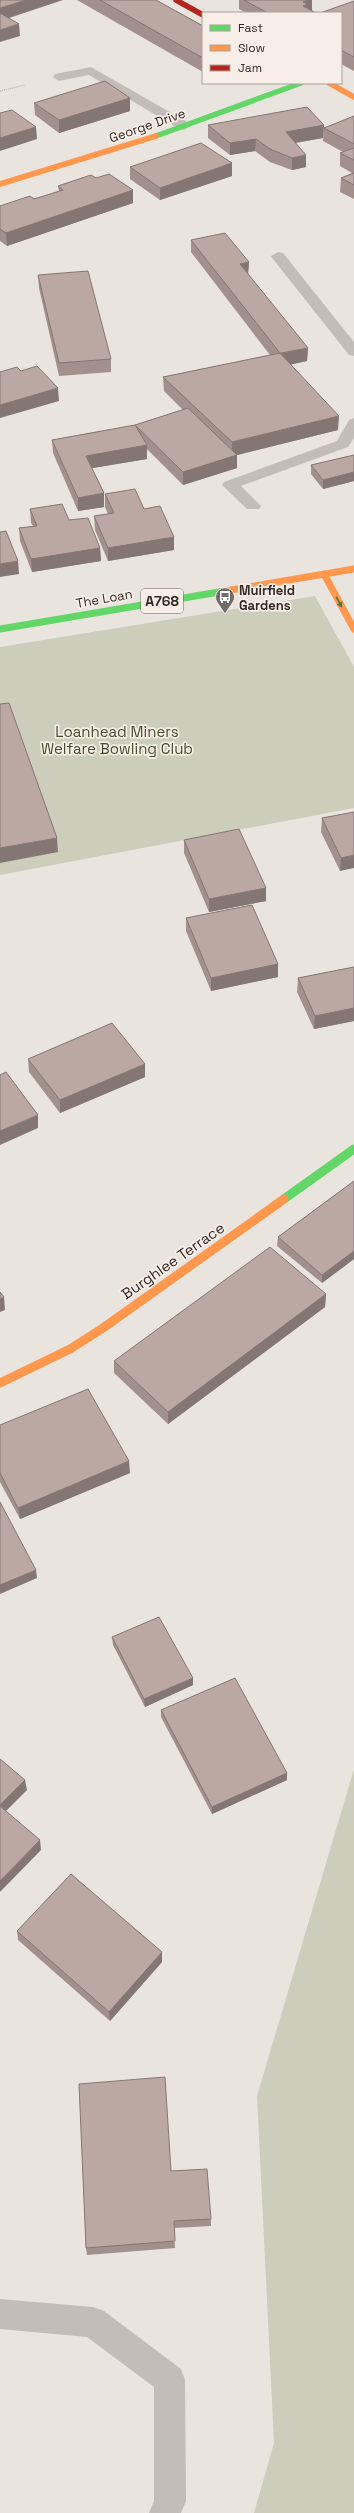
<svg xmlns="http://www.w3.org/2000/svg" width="354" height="2513" font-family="'Space Grotesk',sans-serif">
<rect width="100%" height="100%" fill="#eae4df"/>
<path fill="#cccdbb" d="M315 596 354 667V808L0 875V647Z
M354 1769V2513H254L274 2443 257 2096Z"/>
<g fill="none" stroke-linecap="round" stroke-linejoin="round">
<path stroke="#bcb5b1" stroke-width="1.5" stroke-dasharray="1 1" stroke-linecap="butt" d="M0 91 25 85"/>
<path fill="#c3bdb9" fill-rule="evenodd" d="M278 252 283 253 354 342V356L349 355 273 259 271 256Z
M354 418V438L348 447 241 486 261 506 259 509H247L222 485 224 482 337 441 349 420Z
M0 2299 93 2307 104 2311 181 2369 185 2380 186 2501 181 2513H149L154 2501V2387L87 2337 0 2329Z"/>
<path fill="#c3bdb9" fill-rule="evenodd" d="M91 67 189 123 191 126 184 130 179 129 89 75 59 81 53 77 55 74Z"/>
<path stroke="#63d668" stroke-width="5.5" d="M156 136 301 83"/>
<path stroke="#63d668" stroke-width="7" d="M0 629 225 591"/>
<path stroke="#63d668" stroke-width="9" d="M284 1199 354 1149"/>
<path stroke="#ff974d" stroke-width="5.5" d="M329 83 354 97
M0 184 156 136"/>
<path stroke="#ff974d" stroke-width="7" d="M324 574 354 629
M225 591 354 569"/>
<path stroke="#ff974d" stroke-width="9" d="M0 1383 70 1349 103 1328 284 1199"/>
<path stroke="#b3261e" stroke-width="5.5" d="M176 0 203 15"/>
</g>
<path fill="#a2908c" d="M77 0H156L203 26V72Z
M239 0H312V10L316 13H246L239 9Z
M354 1V71L341 64V13Z
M130 98V111L59 133 35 115 34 103Z
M354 116V199L340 192 341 178 352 173 340 166V153L343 152 323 141 324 128Z
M208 125H324L323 138 296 143 306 167 292 170 270 162 255 151 230 155 208 138Z
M130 167 232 176 160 200 130 179Z
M96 178 133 190V203L7 246 0 241V206L34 199 59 191 58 186Z
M191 240 249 262 248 274 308 348 307 361 291 364 338 430 237 455V468L183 485 147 449V459L92 468 104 493V507L78 511 53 453 52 440 135 425 183 410 164 391 163 377 270 355 191 252Z
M38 275 111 359V372L59 376 39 288Z
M354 455V481L323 489 311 474V465Z
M105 494 144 509 174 550 108 561 95 530 94 516 108 514 105 507Z
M30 509 69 520 100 548 101 561 32 572 20 541 19 528 33 526 31 523Z
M354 812 340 871 321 832 322 818Z
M184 840 266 888V901L209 912 184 853Z
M186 918 278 964V977L211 991 186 931Z
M354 967V1021L314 1029 297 992 298 978Z
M28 1059 145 1077 60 1113 29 1072Z
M354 1181V1259L322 1283 277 1246 278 1237Z
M326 1294 325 1307 168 1424 114 1373V1361Z
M0 1425 130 1473 20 1519 0 1482Z
M112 1637 193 1678V1685L145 1707 113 1645Z
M161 1710 287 1773V1780L212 1814 161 1717Z
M17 1931 162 1952V1962L110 2021 18 1940Z
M171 2171 211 2219V2226L174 2228 175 2248 87 2255 86 2248Z"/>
<path fill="#847672" d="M26 0H63L0 21V8Z
M308 0H312V10L302 13 303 2Z
M19 24 20 36 0 42V30Z
M130 98V111L59 133V120Z
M324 125 323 138 286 144V132Z
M36 127 37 139 0 151V138Z
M256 139 255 151 230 155V143Z
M306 155V167L292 170V158Z
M232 163V176L160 200V188Z
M133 190V203L7 246 6 233Z
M249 262 248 275 240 264Z
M308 348 307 361 280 367V354Z
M58 388 59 401 0 418V405Z
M339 416 338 430 237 455V468L183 485V472L232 456V442Z
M147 445V459L87 469 86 456Z
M354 472V481L323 489V480Z
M104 493V507L78 511V498Z
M174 537V550L108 561V548Z
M100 548 101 561 32 572 31 559Z
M18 561 19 574 0 577V564Z
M57 838 58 852 0 863V848Z
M354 855V868L340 871 341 858Z
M266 888V901L209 912V899Z
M278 964V977L211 991V978Z
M354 1008V1021L314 1029 315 1016Z
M145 1064V1077L60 1113V1100Z
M38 1115V1128L0 1145V1131Z
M354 1251V1259L322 1283V1275Z
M326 1294 325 1307 168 1424V1412Z
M4 1297 5 1310 0 1312V1299Z
M129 1461 130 1473 20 1519 18 1508Z
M36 1570 37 1578 0 1594V1585Z
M193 1678V1685L145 1707 144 1699Z
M287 1773V1780L212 1814V1807Z
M25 1780 27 1790 1 1816 0 1805Z
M40 1840 41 1850 0 1892V1881Z
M162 1952V1962L110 2021 109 2012Z"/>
<path fill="#bca8a3" stroke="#847672" d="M0 0H26L0 8Z
M100 0H156L203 26V58Z
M244 0H308L303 2 308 4 303 6 316 13H268Z
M354 1V57L341 50V13H320Z
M0 13 19 24 0 30Z
M105 81 130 98 59 120 34 103Z
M307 107 324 125 286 132 306 155 292 158 270 149 256 139 230 143 208 125Z
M12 110 36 127 0 138V113Z
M354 116V144L324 128Z
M201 143 232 163 160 188 130 167Z
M354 148V160L340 153Z
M354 173V185L341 178Z
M109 174 133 190 6 233 0 229V206L30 196 34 199 63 190 58 186 91 175 96 178Z
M225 233 249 262 240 264 308 348 281 353H280L191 240Z
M88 271 111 359 59 363 38 275Z
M280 353 339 416 232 442 163 377Z
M37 366 58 388 0 405V372L17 367 21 371Z
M188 408 237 455 183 472 135 425Z
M135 425 147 445 86 456 104 493 78 498 52 440Z
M354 455V472L323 480 311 465Z
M135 489 144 509 160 506 174 537 108 548 94 516 114 513 105 494Z
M62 504 69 520 88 518 100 548 31 559 19 528 37 526 30 509Z
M6 531 18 561 0 564V532Z
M9 703 57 838 0 848V704Z
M354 812V855L341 858 322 818Z
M239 829 266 888 209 899 184 840Z
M252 905 278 964 211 978 186 918Z
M354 967V1008L315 1016 298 978Z
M112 1023 145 1064 60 1100 28 1059Z
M6 1072 38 1115 0 1131V1075Z
M354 1181V1251L322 1275 278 1237Z
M270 1247 326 1294 168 1412 114 1361Z
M0 1292 4 1297 0 1299Z
M88 1389 129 1461 18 1508 0 1473V1425Z
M0 1502 36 1570 0 1585Z
M159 1617 193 1678 144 1699 112 1637Z
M235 1678 287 1773 212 1807 161 1710Z
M0 1759 25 1780 0 1805Z
M0 1806 40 1840 0 1881Z
M71 1874 162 1952 109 2012 17 1931Z
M165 2077 171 2171 207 2169 211 2219 174 2221 175 2241 86 2248 79 2084Z"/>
<defs><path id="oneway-solid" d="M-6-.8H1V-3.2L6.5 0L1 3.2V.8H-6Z"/></defs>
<use fill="#497745" href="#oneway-solid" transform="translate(339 602) rotate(62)"/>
<defs>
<g id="bus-pin" transform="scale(1)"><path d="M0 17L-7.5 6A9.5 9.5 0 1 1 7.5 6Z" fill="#736b68" stroke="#f7eee7"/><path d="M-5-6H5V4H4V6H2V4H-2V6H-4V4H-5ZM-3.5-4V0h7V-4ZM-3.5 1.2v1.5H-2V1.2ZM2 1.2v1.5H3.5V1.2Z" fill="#fff"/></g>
</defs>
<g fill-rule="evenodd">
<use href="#bus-pin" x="225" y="597"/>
</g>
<g text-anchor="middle" stroke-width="3.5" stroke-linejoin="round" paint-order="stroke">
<g font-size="13" fill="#332a28" stroke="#f7eee7">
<text transform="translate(147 125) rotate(-19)" y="5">George Drive</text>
<text transform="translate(104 598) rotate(-10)" y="5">The Loan</text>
</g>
<g font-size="13" font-weight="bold" fill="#332a28" stroke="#f7eee7" text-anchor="start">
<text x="239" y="595">Muirfield<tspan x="239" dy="15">Gardens</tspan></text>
</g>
<rect fill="#f7eee7" stroke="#6e6561" stroke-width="1" x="141" y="589" width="42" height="24" rx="3"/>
<g font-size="14" font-weight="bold" fill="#332a28">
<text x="162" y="606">A768</text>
</g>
<g font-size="15" fill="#464e2e" stroke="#f7eee7">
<text x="117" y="737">Loanhead Miners<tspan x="117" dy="17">Welfare Bowling Club</tspan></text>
</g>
<g font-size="15" fill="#332a28" stroke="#f7eee7">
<text transform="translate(173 1261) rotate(-35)" y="5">Burghlee Terrace</text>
</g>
</g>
<rect x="202" y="12" width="140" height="72" fill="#f7eee7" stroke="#a9a09b"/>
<rect x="210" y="25" width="20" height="6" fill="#63d668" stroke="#a9a09b"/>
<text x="238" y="32" font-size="12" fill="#332a28">Fast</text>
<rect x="210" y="45" width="20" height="6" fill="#ff974d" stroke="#a9a09b"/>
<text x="238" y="52" font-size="12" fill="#332a28">Slow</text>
<rect x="210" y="65" width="20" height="6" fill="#b3261e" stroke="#a9a09b"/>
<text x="238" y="72" font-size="12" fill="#332a28">Jam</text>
</svg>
